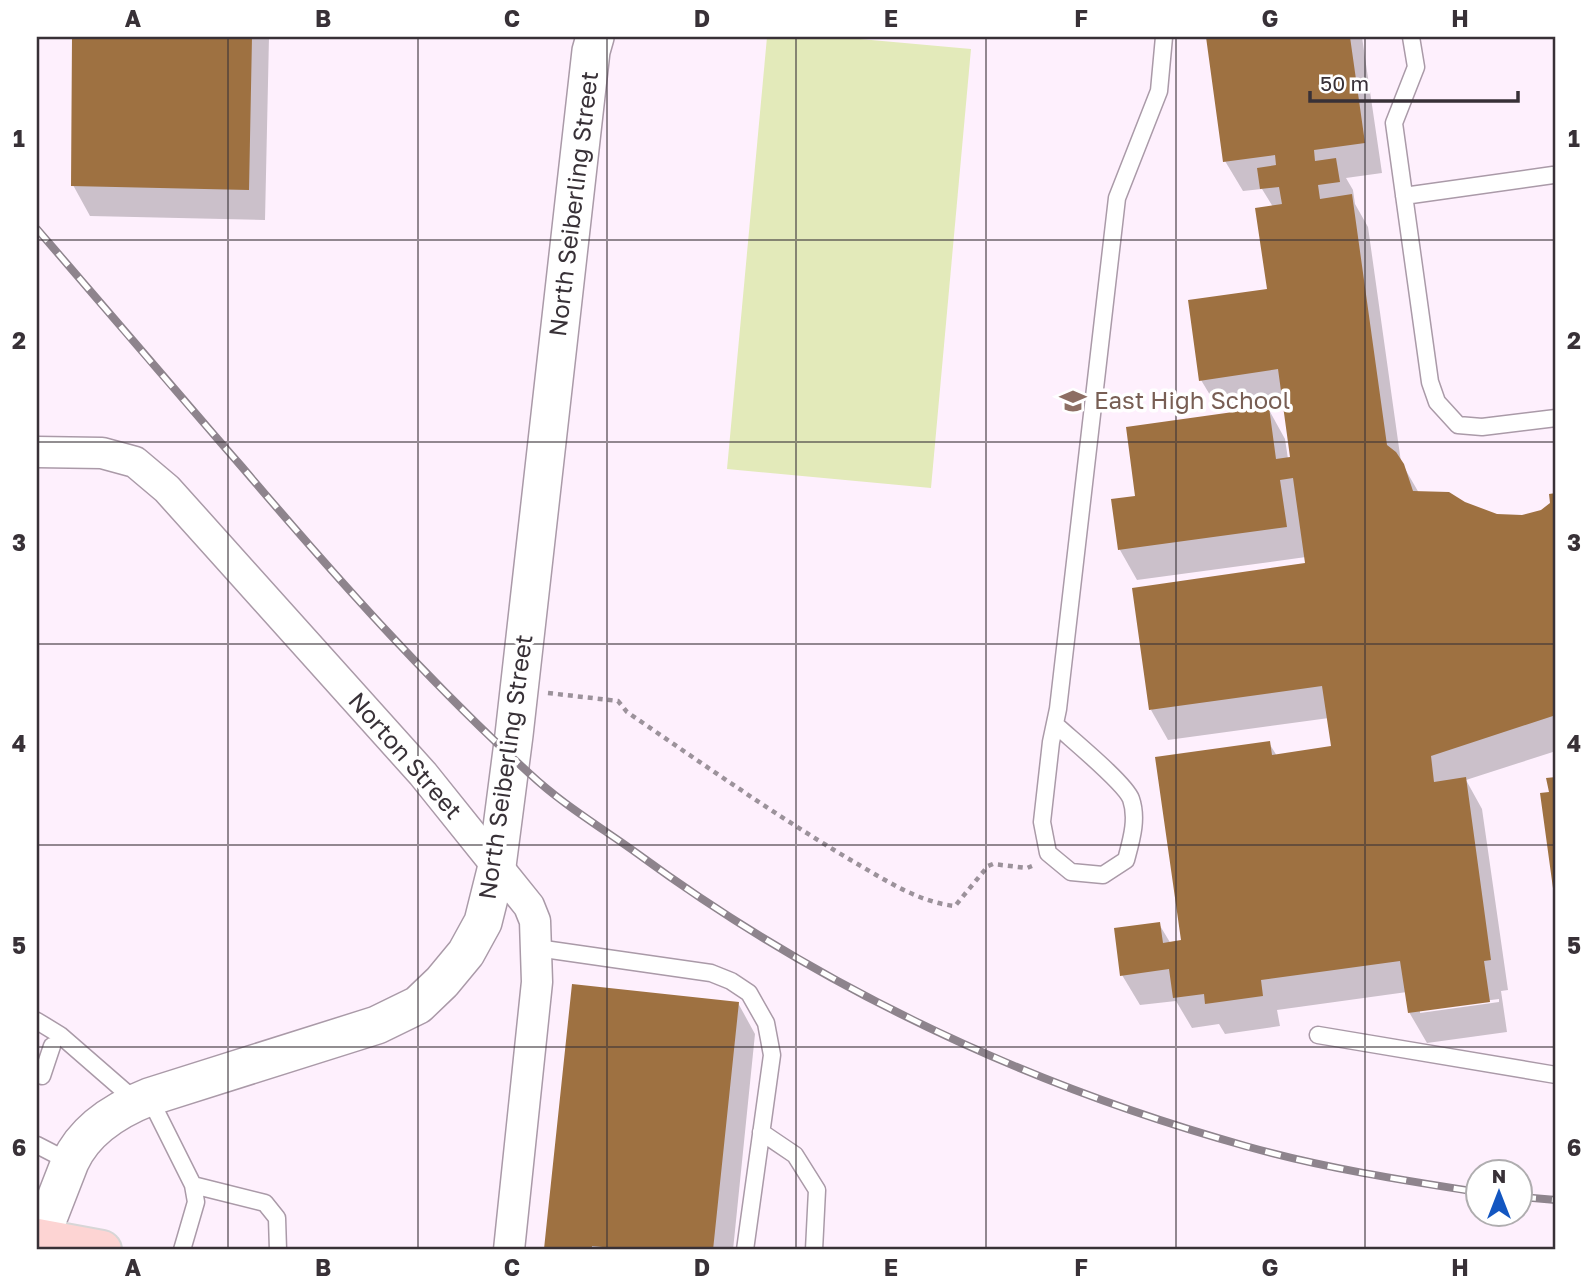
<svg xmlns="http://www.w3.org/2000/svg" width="1593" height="1287" font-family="'Golos Text',sans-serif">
<rect width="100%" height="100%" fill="#fef0fd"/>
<path fill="#e3eaba" d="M767 37H838L971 49 931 488 727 469Z"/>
<path fill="#0003" fill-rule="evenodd" d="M73 37H269L265 220 90 216 73 185Z
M1208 37H1362L1382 173 1346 178 1353 190 1355 204 1368 227 1401 462 1419 493 1464 503 1497 516 1522 517 1542 511 1552 503 1551 496 1556 495V751L1466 780 1482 809 1508 990 1501 991 1507 1032 1427 1043 1409 1012 1407 992 1277 1010 1280 1026 1225 1034 1219 1024 1192 1028 1176 1001 1140 1005 1122 975 1159 924 1171 944 1183 942 1269 743 1277 756 1333 748 1329 718 1168 740 1151 710 1307 565 1306 557 1137 580 1120 550 1113 501 1137 498 1268 408 1285 439 1288 459 1292 458 1284 401 1219 410 1201 380 1269 291 1273 207 1262 189 1243 191 1225 161ZM1499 999V1002L1420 1013V1009Z
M1556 779V902L1542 795 1551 793 1549 780Z
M573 986 738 1003 755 1034 733 1250H546Z"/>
<path fill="#9e7141" d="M72 37H252L249 190 71 186Z
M1206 37H1350L1365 143 1314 150 1315 161 1336 158 1340 182 1318 185 1320 199 1352 194 1387 445 1396 452 1404 464 1413 491 1449 492 1465 502 1497 514 1522 515 1541 510 1550 503 1549 494 1556 493V715L1431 756 1434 782 1466 777 1491 960 1484 961 1490 1002 1408 1013 1400 961 1261 980 1263 996 1205 1004 1204 994 1173 998 1169 969 1120 976 1114 928 1160 922 1163 943 1181 940 1155 757 1270 741 1272 755 1331 746 1322 686 1149 710 1132 588 1305 563 1293 478 1280 480 1287 527 1118 550 1111 499 1135 496 1126 427 1269 407 1276 459 1290 457 1278 369 1199 381 1188 300 1267 289 1255 208 1282 204 1279 187 1260 189 1257 168 1276 165 1275 155 1223 162Z
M1556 777V902L1555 903 1540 793 1549 792 1546 778Z
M572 984 739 1002 713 1250H635L592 1246V1250L544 1249Z"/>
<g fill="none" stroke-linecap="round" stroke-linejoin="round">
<g stroke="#aa9aa8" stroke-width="19">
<path id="service" d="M1411 37 1416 67 1394 123 1430 382 1437 402 1458 425 1482 427 1556 418
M1404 196 1553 175
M1056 725C1071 739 1125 783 1131 799 1138 819 1131 841 1126 860L1103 875 1071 872 1048 853 1042 822 1051 742 1058 709 1117 198 1159 91 1164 37
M537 948 711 973 731 981 749 993 766 1023 772 1055 745 1250
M37 1021 60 1035 137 1102
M1318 1035 1556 1075
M42 1076 52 1046
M149 1097 193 1185 196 1202 182 1250
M761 1132 795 1155 817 1190 814 1250
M37 1145 70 1162
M193 1185 265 1203 277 1218 278 1250"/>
</g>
<g stroke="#aa9aa8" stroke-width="33">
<path id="minor" d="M37 452 102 453 135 462 167 489 423 774 529 906 535 921 537 982 509 1250"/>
</g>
<g stroke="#aa9aa8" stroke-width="40">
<path id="tertiary" d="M39 1250 40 1239 70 1162C85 1129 116 1110 149 1097L377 1025 418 1005 442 982 466 953 483 922 497 866 514 735 591 51 595 37"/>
</g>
<g stroke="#d7d6d7" stroke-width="42">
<path id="primary" d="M37 1238 102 1250"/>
</g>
<path stroke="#9c929b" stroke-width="4.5" stroke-dasharray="5 5" stroke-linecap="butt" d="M548 693 618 701 627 712C700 762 772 813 849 859 882 878 917 902 955 906L988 866 993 864 1027 868 1032 866"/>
<use href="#service" stroke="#fff" stroke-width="16"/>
<use href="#minor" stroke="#fff" stroke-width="30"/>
<use href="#tertiary" stroke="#fff" stroke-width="37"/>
<use href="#primary" stroke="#fdd4d3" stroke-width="38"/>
<g stroke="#8e848d" stroke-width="8">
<path id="rail" d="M37 229C105 308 173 388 242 467 333 574 426 679 530 774 562 804 602 828 638 854 822 989 1030 1086 1249 1147 1324 1168 1401 1180 1478 1192
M1520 1197 1556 1200"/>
</g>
<use href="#rail" stroke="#fff" stroke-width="5" stroke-dasharray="16" stroke-linecap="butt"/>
</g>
<path fill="none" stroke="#383137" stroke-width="2" stroke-opacity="0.55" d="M228 37V1250M418 37V1250M607 37V1250M796 37V1250M986 37V1250M1176 37V1250M1365 37V1250M37 240H1556M37 442H1556M37 644H1556M37 845H1556M37 1047H1556"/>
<defs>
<g id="school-bare" transform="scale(2.1)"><path d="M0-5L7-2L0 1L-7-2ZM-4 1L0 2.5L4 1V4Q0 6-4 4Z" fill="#8d6e63" stroke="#fff" stroke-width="2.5" paint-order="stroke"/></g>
</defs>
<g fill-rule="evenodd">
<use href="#school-bare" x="1073" y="401"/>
</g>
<g text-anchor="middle" stroke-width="7" stroke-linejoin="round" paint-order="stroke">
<g font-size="24" fill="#383137" stroke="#fff">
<text transform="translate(574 204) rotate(-83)" y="8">North Seiberling Street</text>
<text transform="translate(405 756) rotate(49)" y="8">Norton Street</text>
<text transform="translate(506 767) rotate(-82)" y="8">North Seiberling Street</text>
</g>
<g font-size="24" fill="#785e54" stroke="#fff" text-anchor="start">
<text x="1094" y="409">East High School</text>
</g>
</g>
<rect width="1593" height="1287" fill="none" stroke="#ffffff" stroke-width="77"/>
<g transform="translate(1499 1193)"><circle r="33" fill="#ffffff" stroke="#afadaf" stroke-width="2"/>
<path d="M0-5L12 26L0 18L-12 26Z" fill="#1356c1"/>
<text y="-10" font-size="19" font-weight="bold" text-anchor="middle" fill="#383137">N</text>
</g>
<path d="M1310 91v10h208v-10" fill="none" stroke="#383137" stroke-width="3.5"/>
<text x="1320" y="91" font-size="21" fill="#383137" stroke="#ffffff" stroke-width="5" paint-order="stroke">50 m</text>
<rect x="38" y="38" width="1516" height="1210" fill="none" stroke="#383137" stroke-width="2.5"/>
<g font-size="23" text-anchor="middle" font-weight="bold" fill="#383137">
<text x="133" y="27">A</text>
<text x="323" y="27">B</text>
<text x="512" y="27">C</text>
<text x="702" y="27">D</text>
<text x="891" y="27">E</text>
<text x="1081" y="27">F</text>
<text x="1270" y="27">G</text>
<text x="1460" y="27">H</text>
<text x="19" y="147">1</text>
<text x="1574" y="147">1</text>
<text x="19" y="349">2</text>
<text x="1574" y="349">2</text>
<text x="19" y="551">3</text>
<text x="1574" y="551">3</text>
<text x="19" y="752">4</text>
<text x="1574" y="752">4</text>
<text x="19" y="954">5</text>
<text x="1574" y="954">5</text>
<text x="19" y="1156">6</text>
<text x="1574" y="1156">6</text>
<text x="133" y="1276">A</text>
<text x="323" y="1276">B</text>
<text x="512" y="1276">C</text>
<text x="702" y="1276">D</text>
<text x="891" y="1276">E</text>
<text x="1081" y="1276">F</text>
<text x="1270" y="1276">G</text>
<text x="1460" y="1276">H</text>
</g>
</svg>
